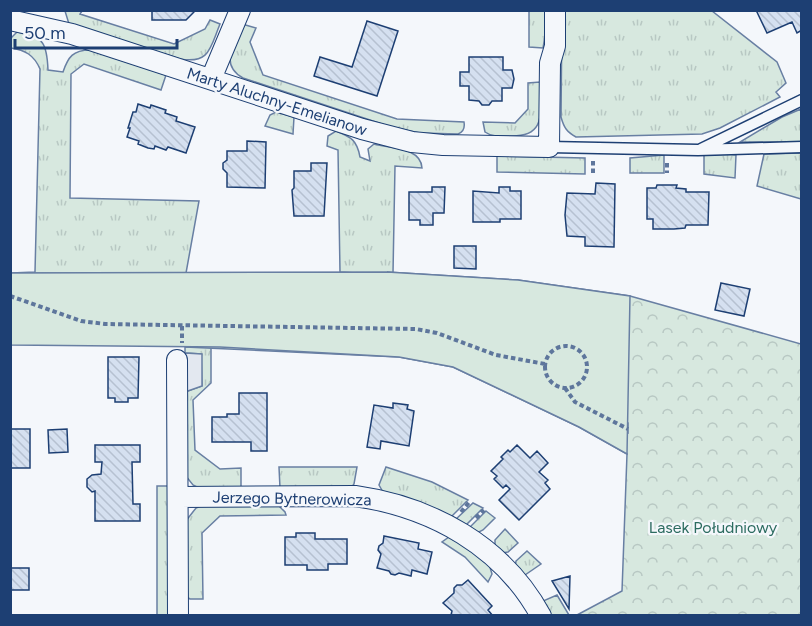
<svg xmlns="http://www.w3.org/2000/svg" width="812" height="626" font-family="Figtree,sans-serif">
<defs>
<pattern id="grass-tufts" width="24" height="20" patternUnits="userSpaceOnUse" patternTransform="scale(1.5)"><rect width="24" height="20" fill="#d7e8df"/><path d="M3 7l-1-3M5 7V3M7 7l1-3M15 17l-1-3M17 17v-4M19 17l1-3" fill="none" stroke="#b8c8c3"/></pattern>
<pattern id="forest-crowns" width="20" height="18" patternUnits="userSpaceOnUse" patternTransform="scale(1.5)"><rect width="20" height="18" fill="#d7e8df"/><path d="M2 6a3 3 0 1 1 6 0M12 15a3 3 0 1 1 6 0" fill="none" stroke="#b8c8c3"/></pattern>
<pattern id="building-back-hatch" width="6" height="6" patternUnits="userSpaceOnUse" patternTransform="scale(1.5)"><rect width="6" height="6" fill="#d5e0f0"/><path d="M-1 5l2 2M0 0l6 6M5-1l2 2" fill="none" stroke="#b6c1d1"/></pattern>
</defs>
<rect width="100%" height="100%" fill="#f4f7fb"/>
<path fill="url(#grass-tufts)" stroke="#687fa3" stroke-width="1.5" d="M65 11H82L80 14 174 44 205 29 210 20 220 24C210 48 210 64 180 59L69 24Z
M529 11H549L543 48 529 47Z
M562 11H712L777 62 786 83 776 92 780 97 720 128 702 134 576 137C567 132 564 128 561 117Z
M242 24 256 28 250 42 263 75 397 119 464 122C465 128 464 132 458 134L420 133 394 128 243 78C219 65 234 43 242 24Z
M17 32C44 36 47 44 48 70L63 72C68 57 73 50 90 50L166 75 161 90 84 64 71 74 70 198 199 201 186 273H356L340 272 338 150 327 146 328 136 336 131C351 137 357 140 360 157L370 161 368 149 374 144C391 149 421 147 422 168L395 166 393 273H11L35 272 40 69C34 55 25 50 11 48V38Z
M540 82C540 112 548 138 508 136 500 136 492 137 485 132L483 122 515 123 528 109V83Z
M801 109V142H740L782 117Z
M276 112 294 117 293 134 265 126 270 115Z
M801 153V199L757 186 764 154Z
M729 154 736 155 735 178 704 174V155Z
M664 155V173H630V158Z
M497 156 585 158V174L497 172Z
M185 347H211V383L193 400 195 450 220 469 241 468V488H199L193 485 185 475V392L202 386 201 354 185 353Z
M279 467H357L354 484 351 488H280Z
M386 467 432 482 468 500 451 517 383 492 379 485Z
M157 486H168L169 615 157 616Z
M473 503 483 508 465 526 455 520Z
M277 504 285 512 286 515 220 516 202 533 203 599H190L185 596V522L196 508 203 505Z
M486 511 495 518 483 530 477 533 469 528Z
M505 529 518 543 508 552 502 553 495 546V540Z
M449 537H454L489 564 492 574 488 582 465 557 442 542Z
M527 551 541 564 522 577 515 568 516 561Z
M557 595 569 615H551L543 601Z"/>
<path fill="url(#forest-crowns)" stroke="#687fa3" stroke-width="1.5" d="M387 272 518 280 630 296 801 344V615H577L622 591 627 454 579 427 453 367 399 357 185 347 371 333 628 433V423Z"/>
<path fill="#d7e8df" stroke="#687fa3" stroke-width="1.5" d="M387 272 518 280 630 296 627 454 579 427 453 367 399 357 220 347 11 345V273Z"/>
<path fill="#e3e8f0" stroke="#687fa3" stroke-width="1.5" d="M185 353 202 354V386L185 392Z"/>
<path fill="url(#building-back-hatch)" stroke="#1d3f73" stroke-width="1.5" d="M152 10H194V12L186 20H152Z
M756 10H802V30L797 33 792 22 767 33Z
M367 21 398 31 377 96 314 76 320 57 352 67Z
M469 57H503V70H512L514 79 512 88H502V101H492L489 105H482L479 101 469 100V86H460V72H469Z
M138 104 150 108 151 105 166 110 165 113 177 117 176 121 195 127 186 153 168 147 166 150 155 146 154 149 148 148 138 144 139 141 127 137 130 128H128L133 112H136Z
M247 141 266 142 265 188 227 187V173L223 169V163L227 160V151H247Z
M311 163H327L324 216H294L292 190 294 188V171H311Z
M596 183 615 184 614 247 585 246V237L567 236 565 215 567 193 595 194Z
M657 185H677L676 188 686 189V192H709L708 225H686L685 228 674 229H653V219H647V188H656Z
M432 187H445L444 213H433V225H420V220H409V192H432Z
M499 187H510V191H521V219H500V222H473V191L499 193Z
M454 246H476V269L454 268Z
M721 283 750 289 744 316 715 310Z
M108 357H139L138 398H128V402H115V398H108Z
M239 393H267V451H251V442H212V417H227V414H239Z
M393 403 408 405 407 409 414 411 409 446 381 441 380 449 367 447 374 405 393 408Z
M10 429H30V468H10Z
M67 429 68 452 49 453 48 430Z
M95 445H140V462H132L133 504H140V521H95V491L92 492 87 487V479L92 475 101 474 102 462H95Z
M517 445 530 458 537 451 548 463 539 472 548 480 545 483 550 489 519 520 499 500 510 489 506 485 503 488 494 479 497 476 491 471 503 459 501 457 508 450 510 452Z
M296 533H315V539H347V564H328V570H307V565H285V537H296Z
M384 536 419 543 418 549 432 552 427 574 412 570 411 576 399 573 395 575 391 574 389 571 377 568 381 554 378 550 379 546 383 543Z
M10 568H29V590H10Z
M570 576 569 609 552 581Z
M468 580 492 606 488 610 493 616 451 615 452 611 443 603 454 593V588L457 585H462Z"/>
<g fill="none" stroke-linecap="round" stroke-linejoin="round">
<g stroke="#1d3f73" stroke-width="13">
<path id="lane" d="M549 147 698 150 802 147
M701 149 802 100"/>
</g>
<g stroke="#1d3f73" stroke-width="22">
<path id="street" d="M10 20 72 34 362 129 412 142 443 145 549 147 550 63 555 46V10
M211 79 240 10
M177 360 178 616
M179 497 355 496C432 507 503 546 541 616"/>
</g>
<path stroke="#5e769c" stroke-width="4" stroke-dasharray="4.5 3" stroke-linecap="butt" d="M667 163V173
M593 173V161
M10 296 81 321 105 324 416 329 437 333 496 355 545 364
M182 326V343
M545 367a21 21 0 1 1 42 0a21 21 0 1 1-42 0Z
M565 388 575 402 628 429
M461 512 470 501
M476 518 484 510"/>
<use href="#lane" stroke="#f4f7fb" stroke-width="10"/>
<use href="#street" stroke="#f4f7fb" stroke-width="20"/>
</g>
<g text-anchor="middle" stroke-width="4.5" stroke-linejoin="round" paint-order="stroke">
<g font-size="16" fill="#1d3f73" stroke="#f4f7fb">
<text transform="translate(277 101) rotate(18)" y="6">Marty Aluchny-Emelianow</text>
<text transform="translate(292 498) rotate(1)" y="6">Jerzego Bytnerowicza</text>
</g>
<g font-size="16" fill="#2c6c60" stroke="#f4f7fb">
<text x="713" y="533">Lasek Południowy</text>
</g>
</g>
<rect width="812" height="626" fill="none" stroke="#1d3f73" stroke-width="24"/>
<path d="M15 39v9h162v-9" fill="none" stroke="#1d3f73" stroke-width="3"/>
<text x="24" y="39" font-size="18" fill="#1d3f73" stroke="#f4f7fb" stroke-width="4.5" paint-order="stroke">50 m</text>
</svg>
